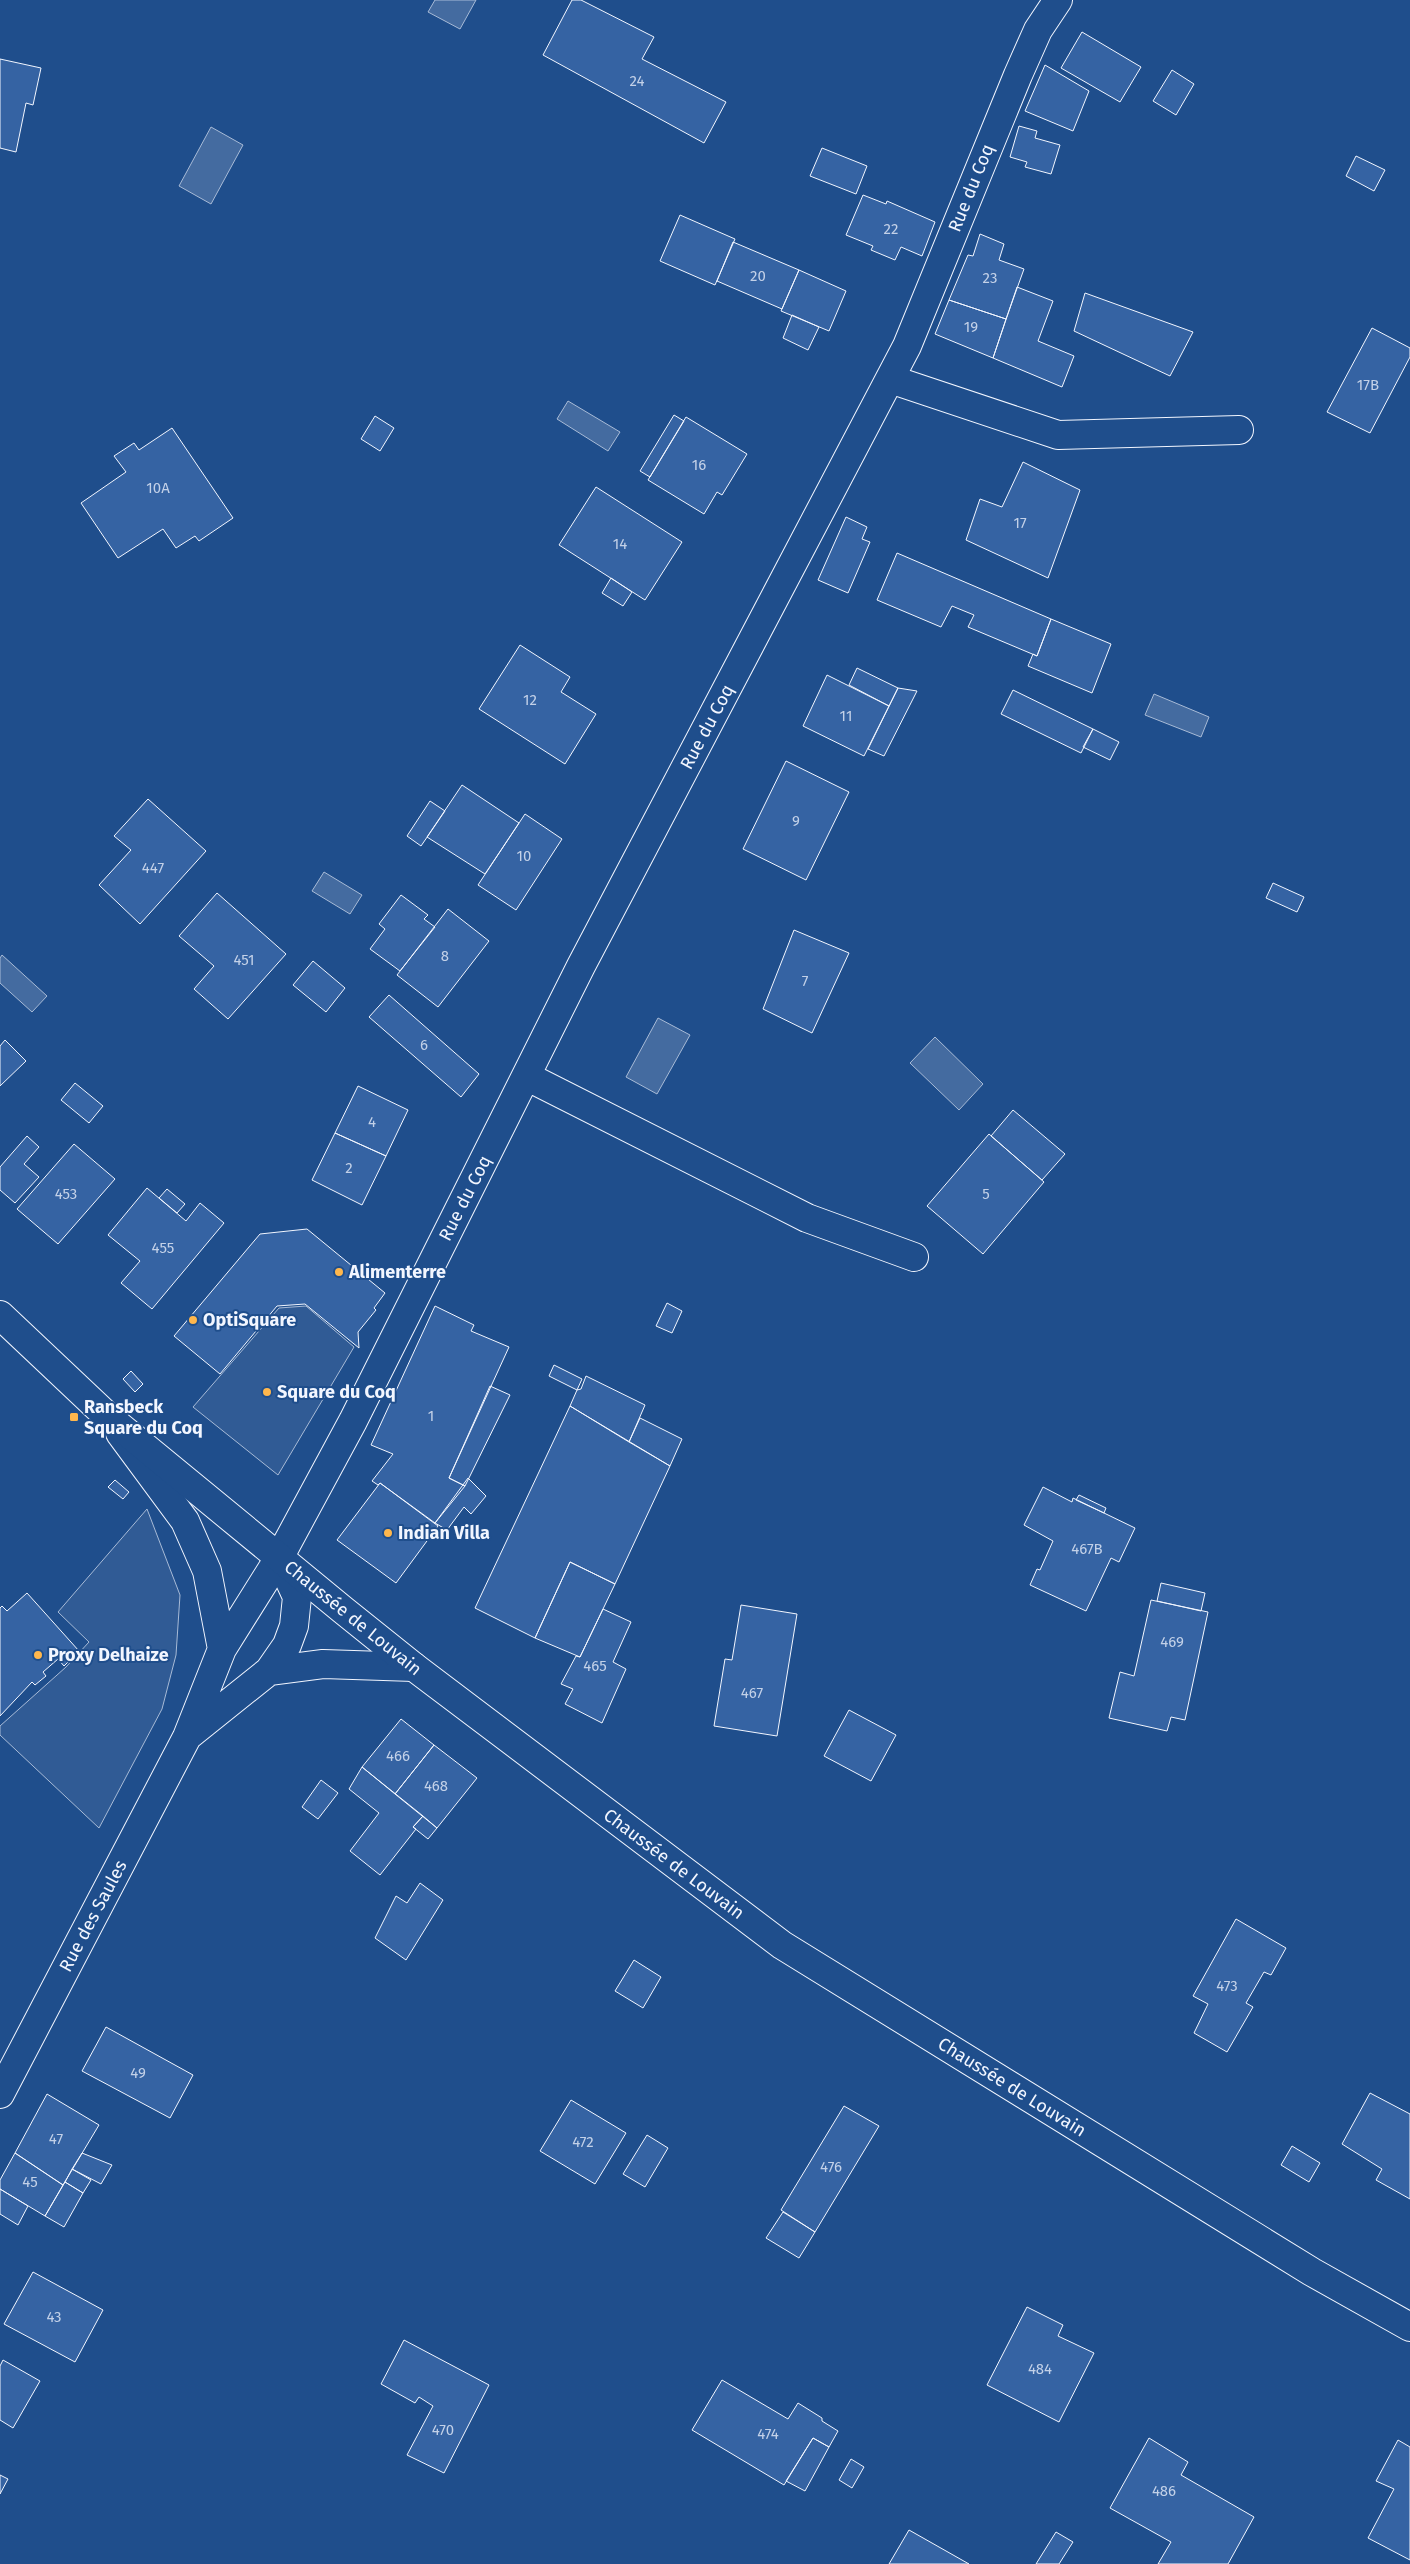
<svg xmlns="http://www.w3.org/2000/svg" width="1410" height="2564" font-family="'Fira Sans',sans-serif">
<rect width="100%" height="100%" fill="#1f4e8c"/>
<path fill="#305b95" stroke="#a8bbd7" d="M306 1306 354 1347 278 1475 193 1407 279 1308Z
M147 1509 180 1595 176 1655 162 1709 99 1828 0 1735V1726L66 1667 89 1642 58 1612Z"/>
<path fill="#446ba0" stroke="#a8bbd7" d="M435 0H476L460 29 428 12Z
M211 127 243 145 211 204 179 186Z
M568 401 620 432 608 451 557 419Z
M1154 694 1209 717 1201 737 1145 715Z
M324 872 362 895 350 914 312 891Z
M2 955 47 996 32 1012 0 983V958Z
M658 1018 690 1035 657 1094 626 1077Z
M935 1037 983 1084 959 1110 910 1063Z"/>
<path fill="#3563a3" stroke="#f2f6ff" d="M572 0H581L654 37 642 59 726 102 704 143 543 55Z
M1082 32 1141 67 1120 102 1061 68Z
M0 59 41 68 33 105 26 103 16 152 0 148Z
M1045 65 1089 91 1073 131 1025 111Z
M1172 70 1194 84 1176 115 1153 101Z
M1019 126 1037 131 1035 138 1060 145 1051 174 1025 167 1027 162 1010 157Z
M822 148 867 166 856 194 810 176Z
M1356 156 1385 170 1374 191 1346 176Z
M863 195 886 204 887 201 935 222 922 256 901 247 895 260 871 250 873 246 846 235Z
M680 215 735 239 715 285 660 261Z
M980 234 1004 244 999 260 1024 269 1006 319 949 300 968 255 973 256Z
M733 242 799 270 782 309 717 281Z
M799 270 846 291 829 331 781 311Z
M1017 287 1053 301 1038 341 1074 356 1062 387 993 358Z
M1085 293 1193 332 1170 376 1074 331Z
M949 300 1006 319 993 358 935 334Z
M792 315 819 327 808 350 783 338Z
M1372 328 1410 348V357L1370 433 1327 412Z
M674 415 684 421 650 477 640 471Z
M375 416 394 428 380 451 361 439Z
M686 417 747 454 722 495 717 492 704 514 648 480Z
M172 428 233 518 199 541 195 536 176 548 163 529 118 558 81 503 126 472 114 456 134 443 139 450Z
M1023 462 1080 490 1048 578 966 540 980 499 1002 507Z
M596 487 682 542 645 600 559 545Z
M846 517 867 527 862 539 870 542 848 593 818 580Z
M897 553 1051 619 1037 656 968 627 974 615 952 606 941 627 877 600Z
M611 578 632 592 623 606 602 593Z
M1051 619 1111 644 1092 693 1028 666 1033 654 1037 656Z
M520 645 570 677 561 692 596 714 565 764 479 709Z
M857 668 898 688 889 706 849 685Z
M827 675 889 706 864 756 803 726Z
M898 688 917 691 884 756 868 749Z
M1013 690 1093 729 1081 753 1001 714Z
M1093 729 1119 742 1110 760 1083 747Z
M786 761 849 792 806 880 743 849Z
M462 785 519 823 485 874 427 837Z
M148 799 206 851 140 924 99 885 131 850 114 836Z
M430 801 445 811 421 846 407 836Z
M525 814 562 839 516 910 478 885Z
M1273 883 1304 897 1297 912 1266 898Z
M217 893 286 954 228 1019 194 989 214 966 179 936Z
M401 895 428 915 424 919 435 927 400 971 370 949 385 929 379 924Z
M448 909 489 941 438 1007 397 975Z
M794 930 849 953 812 1033 763 1009Z
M313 961 345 988 326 1012 293 985Z
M389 995 479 1074 461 1097 369 1017Z
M5 1040 26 1061 0 1086V1046Z
M75 1083 103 1106 89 1123 61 1100Z
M358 1086 408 1110 386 1156 335 1133Z
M1013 1110 1065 1154 1042 1180 991 1136Z
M335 1133 386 1156 362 1205 312 1180Z
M989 1134 1044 1182 983 1254 927 1206Z
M27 1136 39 1147 24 1164 39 1177 15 1203 0 1190V1167Z
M74 1144 115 1179 58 1244 17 1209Z
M147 1188 186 1221 200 1203 224 1223 152 1309 121 1283 140 1261 108 1235Z
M167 1189 185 1204 177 1213 159 1198Z
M307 1229 385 1293 374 1308 376 1310 358 1332 359 1348 305 1304 277 1306 220 1374 174 1336 260 1234Z
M667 1303 682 1311 672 1333 656 1326Z
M435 1306 474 1325 471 1331 509 1347 449 1478 465 1486 435 1523 380 1483 378 1485 372 1481 393 1454 371 1445Z
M554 1365 582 1379 577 1390 549 1376Z
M131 1371 143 1384 135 1392 123 1379Z
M586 1376 645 1405 629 1442 570 1406 577 1390 581 1389Z
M490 1386 510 1395 465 1486 449 1478Z
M570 1406 670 1466 615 1584 570 1562 535 1638 475 1608Z
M640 1418 682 1439 670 1466 629 1442Z
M468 1478 486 1496 471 1514 464 1507 447 1530 435 1523Z
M115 1480 129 1492 123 1499 108 1487Z
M380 1483 438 1526 396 1583 337 1540Z
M1043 1487 1072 1502 1073 1498 1135 1528 1119 1562 1111 1558 1086 1611 1030 1585 1037 1569 1040 1570 1053 1541 1024 1525Z
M1079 1495 1106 1508 1104 1513 1076 1500Z
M570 1562 615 1584 580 1657 535 1638Z
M1161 1583 1205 1593 1201 1611 1157 1601Z
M27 1593 79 1651 64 1666 58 1659 43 1672 46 1676 35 1685 32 1682 0 1716V1608L2 1606 7 1611Z
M1151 1600 1208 1612 1185 1720 1171 1717 1167 1731 1109 1718 1120 1672 1134 1676Z
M741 1605 797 1614 777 1736 714 1726 725 1659 732 1660Z
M603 1609 631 1622 613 1662 626 1669 602 1723 565 1704 573 1689 561 1684 576 1656 580 1657Z
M849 1710 896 1735 871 1781 824 1756Z
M401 1719 434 1745 395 1794 362 1767Z
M434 1745 477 1778 437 1828 395 1794Z
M362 1767 423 1816 413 1827 416 1829 380 1875 350 1851 379 1813 349 1789Z
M321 1780 338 1793 318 1819 302 1807Z
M423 1816 437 1828 428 1839 413 1827Z
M420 1883 443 1900 406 1960 375 1938 396 1896 407 1903Z
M1236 1919 1286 1948 1271 1975 1264 1972 1246 2003 1253 2007 1227 2052 1194 2033 1208 2004 1193 1996Z
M634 1960 661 1977 643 2008 615 1991Z
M106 2027 193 2075 170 2118 82 2071Z
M1370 2093 1410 2114V2199L1376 2180 1382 2169 1342 2144Z
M47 2094 99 2125 63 2185 15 2153Z
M571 2100 626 2133 595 2184 540 2151Z
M844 2106 879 2126 815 2232 781 2210Z
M647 2135 668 2148 645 2187 623 2174Z
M1292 2146 1320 2163 1309 2182 1281 2165Z
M15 2153 63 2185 45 2216 0 2189V2180Z
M82 2153 112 2165 101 2184 72 2169Z
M72 2169 91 2180 83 2193 65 2182Z
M65 2182 83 2193 64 2227 45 2216Z
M0 2189 28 2206 18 2225 0 2214Z
M783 2212 815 2232 799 2258 766 2238Z
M33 2272 103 2310 75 2362 4 2324Z
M1027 2307 1063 2325 1058 2336 1094 2353 1059 2422 987 2385Z
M404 2340 489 2385 444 2473 407 2455 433 2406 419 2397 415 2403 381 2384Z
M3 2360 40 2381 13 2428 0 2420V2366Z
M722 2380 788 2419 798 2403 822 2418V2421L838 2431 829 2447 813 2438 784 2485 692 2430Z
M813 2438 829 2447 805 2491 786 2481Z
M1149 2438 1188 2462 1181 2475 1254 2517 1228 2564H1158L1171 2542 1110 2508Z
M1398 2440 1410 2447V2560L1368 2538 1394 2489 1376 2481Z
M851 2459 864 2467 852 2488 839 2480Z
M0 2475 8 2479 0 2494Z
M909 2530 969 2564H889Z
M1056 2532 1073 2542 1059 2564H1036Z"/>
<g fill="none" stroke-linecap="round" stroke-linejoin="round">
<g stroke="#f2f6ff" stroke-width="30">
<path id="minor" d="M890 379 1058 435 1239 430
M526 1076 807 1218 914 1257
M279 1558 353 1421 581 966 907 346 1018 75 1038 30 1058 0"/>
</g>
<g stroke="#f2f6ff" stroke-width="30">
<path id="tertiary" d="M120 1433 185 1521 207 1571 222 1649
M269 1671 323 1664 414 1667
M189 1735 269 1671 287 1645 294 1626 297 1597 279 1558
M0 2094 187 1737 222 1649 279 1558"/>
</g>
<g stroke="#f2f6ff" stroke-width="30">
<path id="secondary" d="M0 1315 107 1416 343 1610 414 1667 782 1945 1312 2272 1410 2327"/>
</g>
<use href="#minor" stroke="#1f4e8c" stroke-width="28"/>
<use href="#tertiary" stroke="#1f4e8c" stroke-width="28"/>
<use href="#secondary" stroke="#1f4e8c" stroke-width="28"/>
</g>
<g fill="#ffb74d" stroke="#1f4e8c" stroke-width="2">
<circle cx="339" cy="1272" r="5"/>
<circle cx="193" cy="1320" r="5"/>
<circle cx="267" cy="1392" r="5"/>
<rect x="69" y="1412" width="10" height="10" rx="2.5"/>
<circle cx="388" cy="1533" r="5"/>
<circle cx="38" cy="1655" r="5"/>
</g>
<g text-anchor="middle" stroke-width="4" stroke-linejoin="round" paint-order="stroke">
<g font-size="15" fill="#c3d1e8">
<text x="637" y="86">24</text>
<text x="891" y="234">22</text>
<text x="758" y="281">20</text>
<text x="990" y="283">23</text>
<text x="971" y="332">19</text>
<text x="1368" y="390">17B</text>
<text x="699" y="470">16</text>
<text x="158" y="493">10A</text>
<text x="1020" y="528">17</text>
<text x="620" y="549">14</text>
<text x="530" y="705">12</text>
<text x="846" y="721">11</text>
<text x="796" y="826">9</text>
<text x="524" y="861">10</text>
<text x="153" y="873">447</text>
<text x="445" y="961">8</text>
<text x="244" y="965">451</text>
<text x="805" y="986">7</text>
<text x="424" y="1050">6</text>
<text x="372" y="1127">4</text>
<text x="349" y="1173">2</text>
<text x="66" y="1199">453</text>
<text x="986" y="1199">5</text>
<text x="163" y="1253">455</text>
<text x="431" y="1421">1</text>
<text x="1087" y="1554">467B</text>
<text x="1172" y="1647">469</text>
<text x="595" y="1671">465</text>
<text x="752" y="1698">467</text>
<text x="398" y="1761">466</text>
<text x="436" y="1791">468</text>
<text x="1227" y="1991">473</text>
<text x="138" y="2078">49</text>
<text x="56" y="2144">47</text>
<text x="583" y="2147">472</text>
<text x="831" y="2172">476</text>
<text x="30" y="2187">45</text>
<text x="54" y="2322">43</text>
<text x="1040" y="2374">484</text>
<text x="443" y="2435">470</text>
<text x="768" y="2439">474</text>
<text x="1164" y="2496">486</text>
</g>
<g font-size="18" fill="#f2f6ff" stroke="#1f4e8c">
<text transform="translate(971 188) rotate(-68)" y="6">Rue du Coq</text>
<text transform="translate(707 727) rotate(-62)" y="6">Rue du Coq</text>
<text transform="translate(465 1198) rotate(-63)" y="6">Rue du Coq</text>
<text transform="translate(353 1618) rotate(39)" y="6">Chaussée de Louvain</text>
<text transform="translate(674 1864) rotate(37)" y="6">Chaussée de Louvain</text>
<text transform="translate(93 1916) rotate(-62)" y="6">Rue des Saules</text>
<text transform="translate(1012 2087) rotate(32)" y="6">Chaussée de Louvain</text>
</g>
<g font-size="18" font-weight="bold" fill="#f2f6ff" stroke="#1f4e8c" text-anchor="start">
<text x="349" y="1278">Alimenterre</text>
<text x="203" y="1326">OptiSquare</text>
<text x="277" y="1398">Square du Coq</text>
<text x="84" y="1413">Ransbeck<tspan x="84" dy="21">Square du Coq</tspan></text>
<text x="398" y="1539">Indian Villa</text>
<text x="48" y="1661">Proxy Delhaize</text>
</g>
</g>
</svg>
